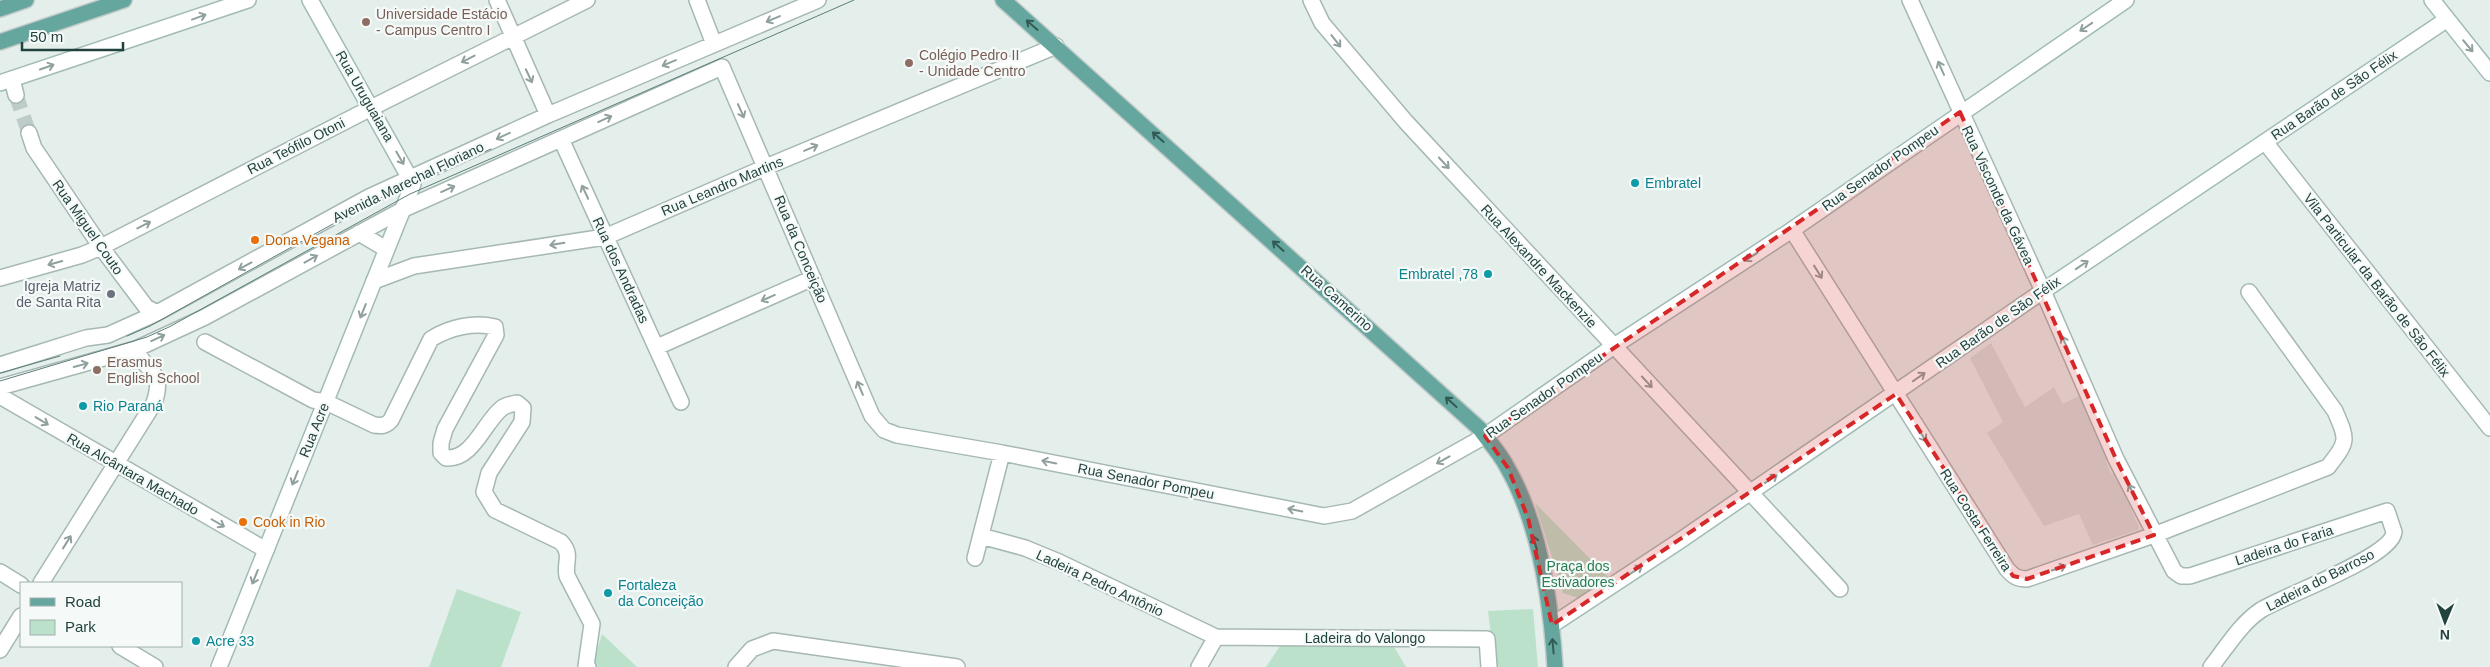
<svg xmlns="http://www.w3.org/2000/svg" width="2490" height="667" font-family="Arial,sans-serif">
<rect width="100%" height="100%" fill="#e4efeb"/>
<path fill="#d2dfdb" d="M1991 343 2025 407 2054 387 2063 404 2079 396 2108 456 2106 462 2111 473 2116 475 2139 527 2138 530 2093 545 2079 514 2044 526 1987 433 2003 422 1970 358Z"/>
<path fill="#bbe1cb" d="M1535 503 1610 579 1582 599 1563 593Z
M457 589 521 612 501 667H429Z
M1533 609 1538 667H1495L1488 611Z
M602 634 637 667H592Z
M1282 643 1393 645 1406 667H1266Z"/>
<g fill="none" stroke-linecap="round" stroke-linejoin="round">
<path stroke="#bdccc8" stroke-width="15" stroke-dasharray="15 8" stroke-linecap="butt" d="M16 95 29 133"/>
<g stroke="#a6b8b4" stroke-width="18">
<path id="street" d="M497 0 548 115
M697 0 714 44
M1311 0 1322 23 1406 122 1840 589
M1910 0 2043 291 2116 459 2174 571 2181 576H2190L2387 511 2394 532C2392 557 2285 595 2261 610 2241 623 2226 648 2211 667
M12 79 16 95
M29 133 34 148 101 247 146 307 157 313
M561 139 681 402
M2265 142 2490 428
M1792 230 2007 569C2013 576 2017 579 2027 579L2154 535 2328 467C2348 441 2348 441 2335 411L2249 292
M359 233 386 249
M0 278 82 255 101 247 371 108 587 0
M374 281 414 266 605 237 766 167 1056 46
M205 342 313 400 326 402 374 425C382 426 386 426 391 420L431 339C450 327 474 322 495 327L496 335 445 429 441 443V453L446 458C473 460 484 422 502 408 506 405 512 404 517 403L523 408 522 422 489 473 484 492 495 510 561 542C573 555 564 562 567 576L592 624 586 666 588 667
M657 347 813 278
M0 365 86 338 108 335 157 313 369 197 548 115 818 0
M0 387 136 349 205 317 404 209 722 67 872 416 884 430 897 435 1002 453 1324 516 1352 511 1485 436
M0 396 266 550
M981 536 1025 548 1059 562 1216 637 1487 639 1489 667
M975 558 1002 453
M0 572 21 585
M41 583 154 403C166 369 144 372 136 349
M120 646 155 667
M0 650 21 616
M736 667 752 649 773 641 957 667
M1199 667 1216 637"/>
</g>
<g stroke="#a1bbb6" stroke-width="18">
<path id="secondary" d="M2432 0 2490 73
M0 83 248 0
M1485 436 1614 346 1792 230 2126 0
M1552 625 1678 542 2043 291 2446 20
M219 667 413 184 310 0"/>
</g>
<g stroke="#c1cac9" stroke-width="18">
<path id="primary" d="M1003 0 1480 429C1489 442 1500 453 1507 467 1540 524 1551 602 1555 667
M0 9 26 0
M0 42 124 0"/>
</g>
<use href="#street" stroke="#fff" stroke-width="15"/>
<use href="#secondary" stroke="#fff" stroke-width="15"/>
<use href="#primary" stroke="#65a79f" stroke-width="15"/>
<path stroke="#5c7d79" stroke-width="1" d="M127 336 150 326 374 201 491 149
M0 373 60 356
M0 381 147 337 169 327 410 194 854 0"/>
</g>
<defs><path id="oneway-shaft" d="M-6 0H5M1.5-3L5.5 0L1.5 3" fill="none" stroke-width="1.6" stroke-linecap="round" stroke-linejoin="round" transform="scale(1.25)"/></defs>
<g stroke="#90a09e">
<use href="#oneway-shaft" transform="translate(199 17) rotate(-20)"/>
<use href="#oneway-shaft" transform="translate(773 19) rotate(157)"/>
<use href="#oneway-shaft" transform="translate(2086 27) rotate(146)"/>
<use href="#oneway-shaft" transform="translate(1336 41) rotate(52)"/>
<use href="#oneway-shaft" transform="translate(2468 46) rotate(50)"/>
<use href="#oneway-shaft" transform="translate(468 59) rotate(153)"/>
<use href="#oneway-shaft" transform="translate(669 63) rotate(157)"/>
<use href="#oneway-shaft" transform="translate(47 67) rotate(-19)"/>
<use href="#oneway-shaft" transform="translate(1941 68) rotate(-114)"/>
<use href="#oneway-shaft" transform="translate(529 76) rotate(65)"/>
<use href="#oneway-shaft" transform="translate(741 111) rotate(66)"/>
<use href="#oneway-shaft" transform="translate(605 119) rotate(-24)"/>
<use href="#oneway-shaft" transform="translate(503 136) rotate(155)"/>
<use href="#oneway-shaft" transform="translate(811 148) rotate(-23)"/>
<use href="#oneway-shaft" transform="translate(400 158) rotate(60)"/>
<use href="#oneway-shaft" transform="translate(1444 163) rotate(47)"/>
<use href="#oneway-shaft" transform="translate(448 189) rotate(-24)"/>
<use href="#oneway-shaft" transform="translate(585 192) rotate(-115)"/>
<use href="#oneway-shaft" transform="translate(144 225) rotate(-27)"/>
<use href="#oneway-shaft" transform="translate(557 244) rotate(171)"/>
<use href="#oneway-shaft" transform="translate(1751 257) rotate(147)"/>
<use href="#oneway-shaft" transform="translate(311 259) rotate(-29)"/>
<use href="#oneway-shaft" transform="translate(55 263) rotate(164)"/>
<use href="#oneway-shaft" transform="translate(2082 265) rotate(-34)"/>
<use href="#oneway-shaft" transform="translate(245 266) rotate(152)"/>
<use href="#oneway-shaft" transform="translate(1818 272) rotate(58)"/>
<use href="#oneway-shaft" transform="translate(768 298) rotate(156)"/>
<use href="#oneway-shaft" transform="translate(363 311) rotate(112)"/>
<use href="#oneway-shaft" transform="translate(158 338) rotate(-25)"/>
<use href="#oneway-shaft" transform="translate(2065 343) rotate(-114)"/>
<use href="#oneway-shaft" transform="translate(81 365) rotate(-15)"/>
<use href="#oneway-shaft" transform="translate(1919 377) rotate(-35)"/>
<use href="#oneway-shaft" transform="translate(1647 382) rotate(47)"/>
<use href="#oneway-shaft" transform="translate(860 388) rotate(-113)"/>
<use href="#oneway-shaft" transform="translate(42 421) rotate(31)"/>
<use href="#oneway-shaft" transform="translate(1922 435) rotate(58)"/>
<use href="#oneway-shaft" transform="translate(1443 460) rotate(151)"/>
<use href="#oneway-shaft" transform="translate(1049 462) rotate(-169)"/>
<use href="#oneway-shaft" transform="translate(295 478) rotate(112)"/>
<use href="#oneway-shaft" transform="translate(1771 479) rotate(-34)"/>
<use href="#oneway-shaft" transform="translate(2132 491) rotate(-117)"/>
<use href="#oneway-shaft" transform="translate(1295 510) rotate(-169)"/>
<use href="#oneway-shaft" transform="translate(218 523) rotate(30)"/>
<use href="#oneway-shaft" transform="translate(67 542) rotate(-58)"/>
<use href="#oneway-shaft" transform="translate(2059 568) rotate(-19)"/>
<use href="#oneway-shaft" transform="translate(1636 570) rotate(-34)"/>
<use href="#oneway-shaft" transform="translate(255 577) rotate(112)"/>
</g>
<g stroke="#335b56">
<use href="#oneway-shaft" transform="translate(1032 25) rotate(-139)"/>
<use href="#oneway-shaft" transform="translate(1158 137) rotate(-138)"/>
<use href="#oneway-shaft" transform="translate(1278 246) rotate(-138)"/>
<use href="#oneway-shaft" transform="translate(1451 402) rotate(-138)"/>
<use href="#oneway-shaft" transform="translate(1535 543) rotate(-106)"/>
<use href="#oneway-shaft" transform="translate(1553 646) rotate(-95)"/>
</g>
<path fill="#d62828" fill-opacity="0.2" stroke="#d62828" stroke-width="4" stroke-dasharray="10 6" stroke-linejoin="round" d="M1960 112 2116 459 2154 535 2027 579 2013 576 1896 394 1552 625 1528 518 1508 468 1485 436Z"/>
<g fill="#8d6e63" stroke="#f5faf9" stroke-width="2">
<circle cx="366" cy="22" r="5"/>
<circle cx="909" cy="63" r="5"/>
<circle cx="97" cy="370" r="5"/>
</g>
<g fill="#0f9aa8" stroke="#f5faf9" stroke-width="2">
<circle cx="1635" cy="183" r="5"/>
<circle cx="1488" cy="274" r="5"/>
<circle cx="83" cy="406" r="5"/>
<circle cx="608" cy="593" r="5"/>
<circle cx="196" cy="641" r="5"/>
</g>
<g fill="#e8710a" stroke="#f5faf9" stroke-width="2">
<circle cx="255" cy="240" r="5"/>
<circle cx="243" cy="522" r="5"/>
</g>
<circle fill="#6b7280" stroke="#f5faf9" stroke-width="2" cx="111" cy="294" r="5"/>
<g text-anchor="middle" stroke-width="4.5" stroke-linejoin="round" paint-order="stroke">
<g font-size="14" fill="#785e54" stroke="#f5faf9" text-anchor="start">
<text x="376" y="19">Universidade Estácio<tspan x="376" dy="16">- Campus Centro I</tspan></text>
<text x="919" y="60">Colégio Pedro II<tspan x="919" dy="16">- Unidade Centro</tspan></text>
<text x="107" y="367">Erasmus<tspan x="107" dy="16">English School</tspan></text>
</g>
<g font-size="14" fill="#22423e" stroke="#f5faf9">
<text transform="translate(2334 95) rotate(-34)" y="5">Rua Barão de São Félix</text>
<text transform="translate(365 96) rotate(60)" y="5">Rua Uruguaiana</text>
<text transform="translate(296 146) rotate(-27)" y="5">Rua Teófilo Otoni</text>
<text transform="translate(1880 168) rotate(-35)" y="5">Rua Senador Pompeu</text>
<text transform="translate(408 182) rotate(-26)" y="5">Avenida Marechal Floriano</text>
<text transform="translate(722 186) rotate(-23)" y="5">Rua Leandro Martins</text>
<text transform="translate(1998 195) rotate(65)" y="5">Rua Visconde da Gávea</text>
<text transform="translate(88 227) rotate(55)" y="5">Rua Miguel Couto</text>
<text transform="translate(801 249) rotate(67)" y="5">Rua da Conceição</text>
<text transform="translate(1539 266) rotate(47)" y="5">Rua Alexandre Mackenzie</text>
<text transform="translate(621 270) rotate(65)" y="5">Rua dos Andradas</text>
<text transform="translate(2377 285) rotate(52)" y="5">Vila Particular da Barão de São Félix</text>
<text transform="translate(1337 298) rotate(42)" y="5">Rua Camerino</text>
<text transform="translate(1998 322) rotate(-35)" y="5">Rua Barão de São Félix</text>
<text transform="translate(1544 395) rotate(-35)" y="5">Rua Senador Pompeu</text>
<text transform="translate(314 430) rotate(-68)" y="5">Rua Acre</text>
<text transform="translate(133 474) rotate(30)" y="5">Rua Alcântara Machado</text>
<text transform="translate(1146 481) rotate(11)" y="5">Rua Senador Pompeu</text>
<text transform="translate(1976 520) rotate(57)" y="5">Rua Costa Ferreira</text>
<text transform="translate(2284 545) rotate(-18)" y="5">Ladeira do Faria</text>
<text transform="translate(2320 580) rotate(-27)" y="5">Ladeira do Barroso</text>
<text transform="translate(1100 583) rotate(25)" y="5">Ladeira Pedro Antônio</text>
<text x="1365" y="643">Ladeira do Valongo</text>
</g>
<g font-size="14" fill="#0d838f" stroke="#f5faf9" text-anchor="start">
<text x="1645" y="188">Embratel</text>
<text x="1478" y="279" text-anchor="end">Embratel ,78</text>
<text x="93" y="411">Rio Paraná</text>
<text x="618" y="590">Fortaleza<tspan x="618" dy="16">da Conceição</tspan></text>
<text x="206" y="646">Acre 33</text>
</g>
<g font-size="14" fill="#c56008" stroke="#f5faf9" text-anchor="start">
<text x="265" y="245">Dona Vegana</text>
<text x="253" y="527">Cook in Rio</text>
</g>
<g font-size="14" fill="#5b616d" stroke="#f5faf9" text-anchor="end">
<text x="101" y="291">Igreja Matriz<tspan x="101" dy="16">de Santa Rita</tspan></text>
</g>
<g font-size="14" fill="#287d54" stroke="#f5faf9">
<text x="1578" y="571">Praça dos<tspan x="1578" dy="16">Estivadores</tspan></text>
</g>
</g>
<rect x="20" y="582" width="162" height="65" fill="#f5faf9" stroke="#a1b0ae"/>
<rect x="30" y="598" width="25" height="8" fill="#65a79f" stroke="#a1b0ae"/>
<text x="65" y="607" font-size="15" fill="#22423e">Road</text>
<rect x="30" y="620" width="25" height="15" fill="#bbe1cb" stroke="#a1b0ae"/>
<text x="65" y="632" font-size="15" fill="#22423e">Park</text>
<g transform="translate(2445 622) rotate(181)" stroke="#f5faf9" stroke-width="4" paint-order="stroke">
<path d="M0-4L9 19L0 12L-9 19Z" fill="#22423e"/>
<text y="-8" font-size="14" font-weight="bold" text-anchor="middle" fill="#22423e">N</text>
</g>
<path d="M22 42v8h101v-8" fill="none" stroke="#22423e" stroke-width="2.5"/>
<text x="30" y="42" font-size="15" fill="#22423e" stroke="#f5faf9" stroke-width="4" paint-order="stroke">50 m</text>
</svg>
